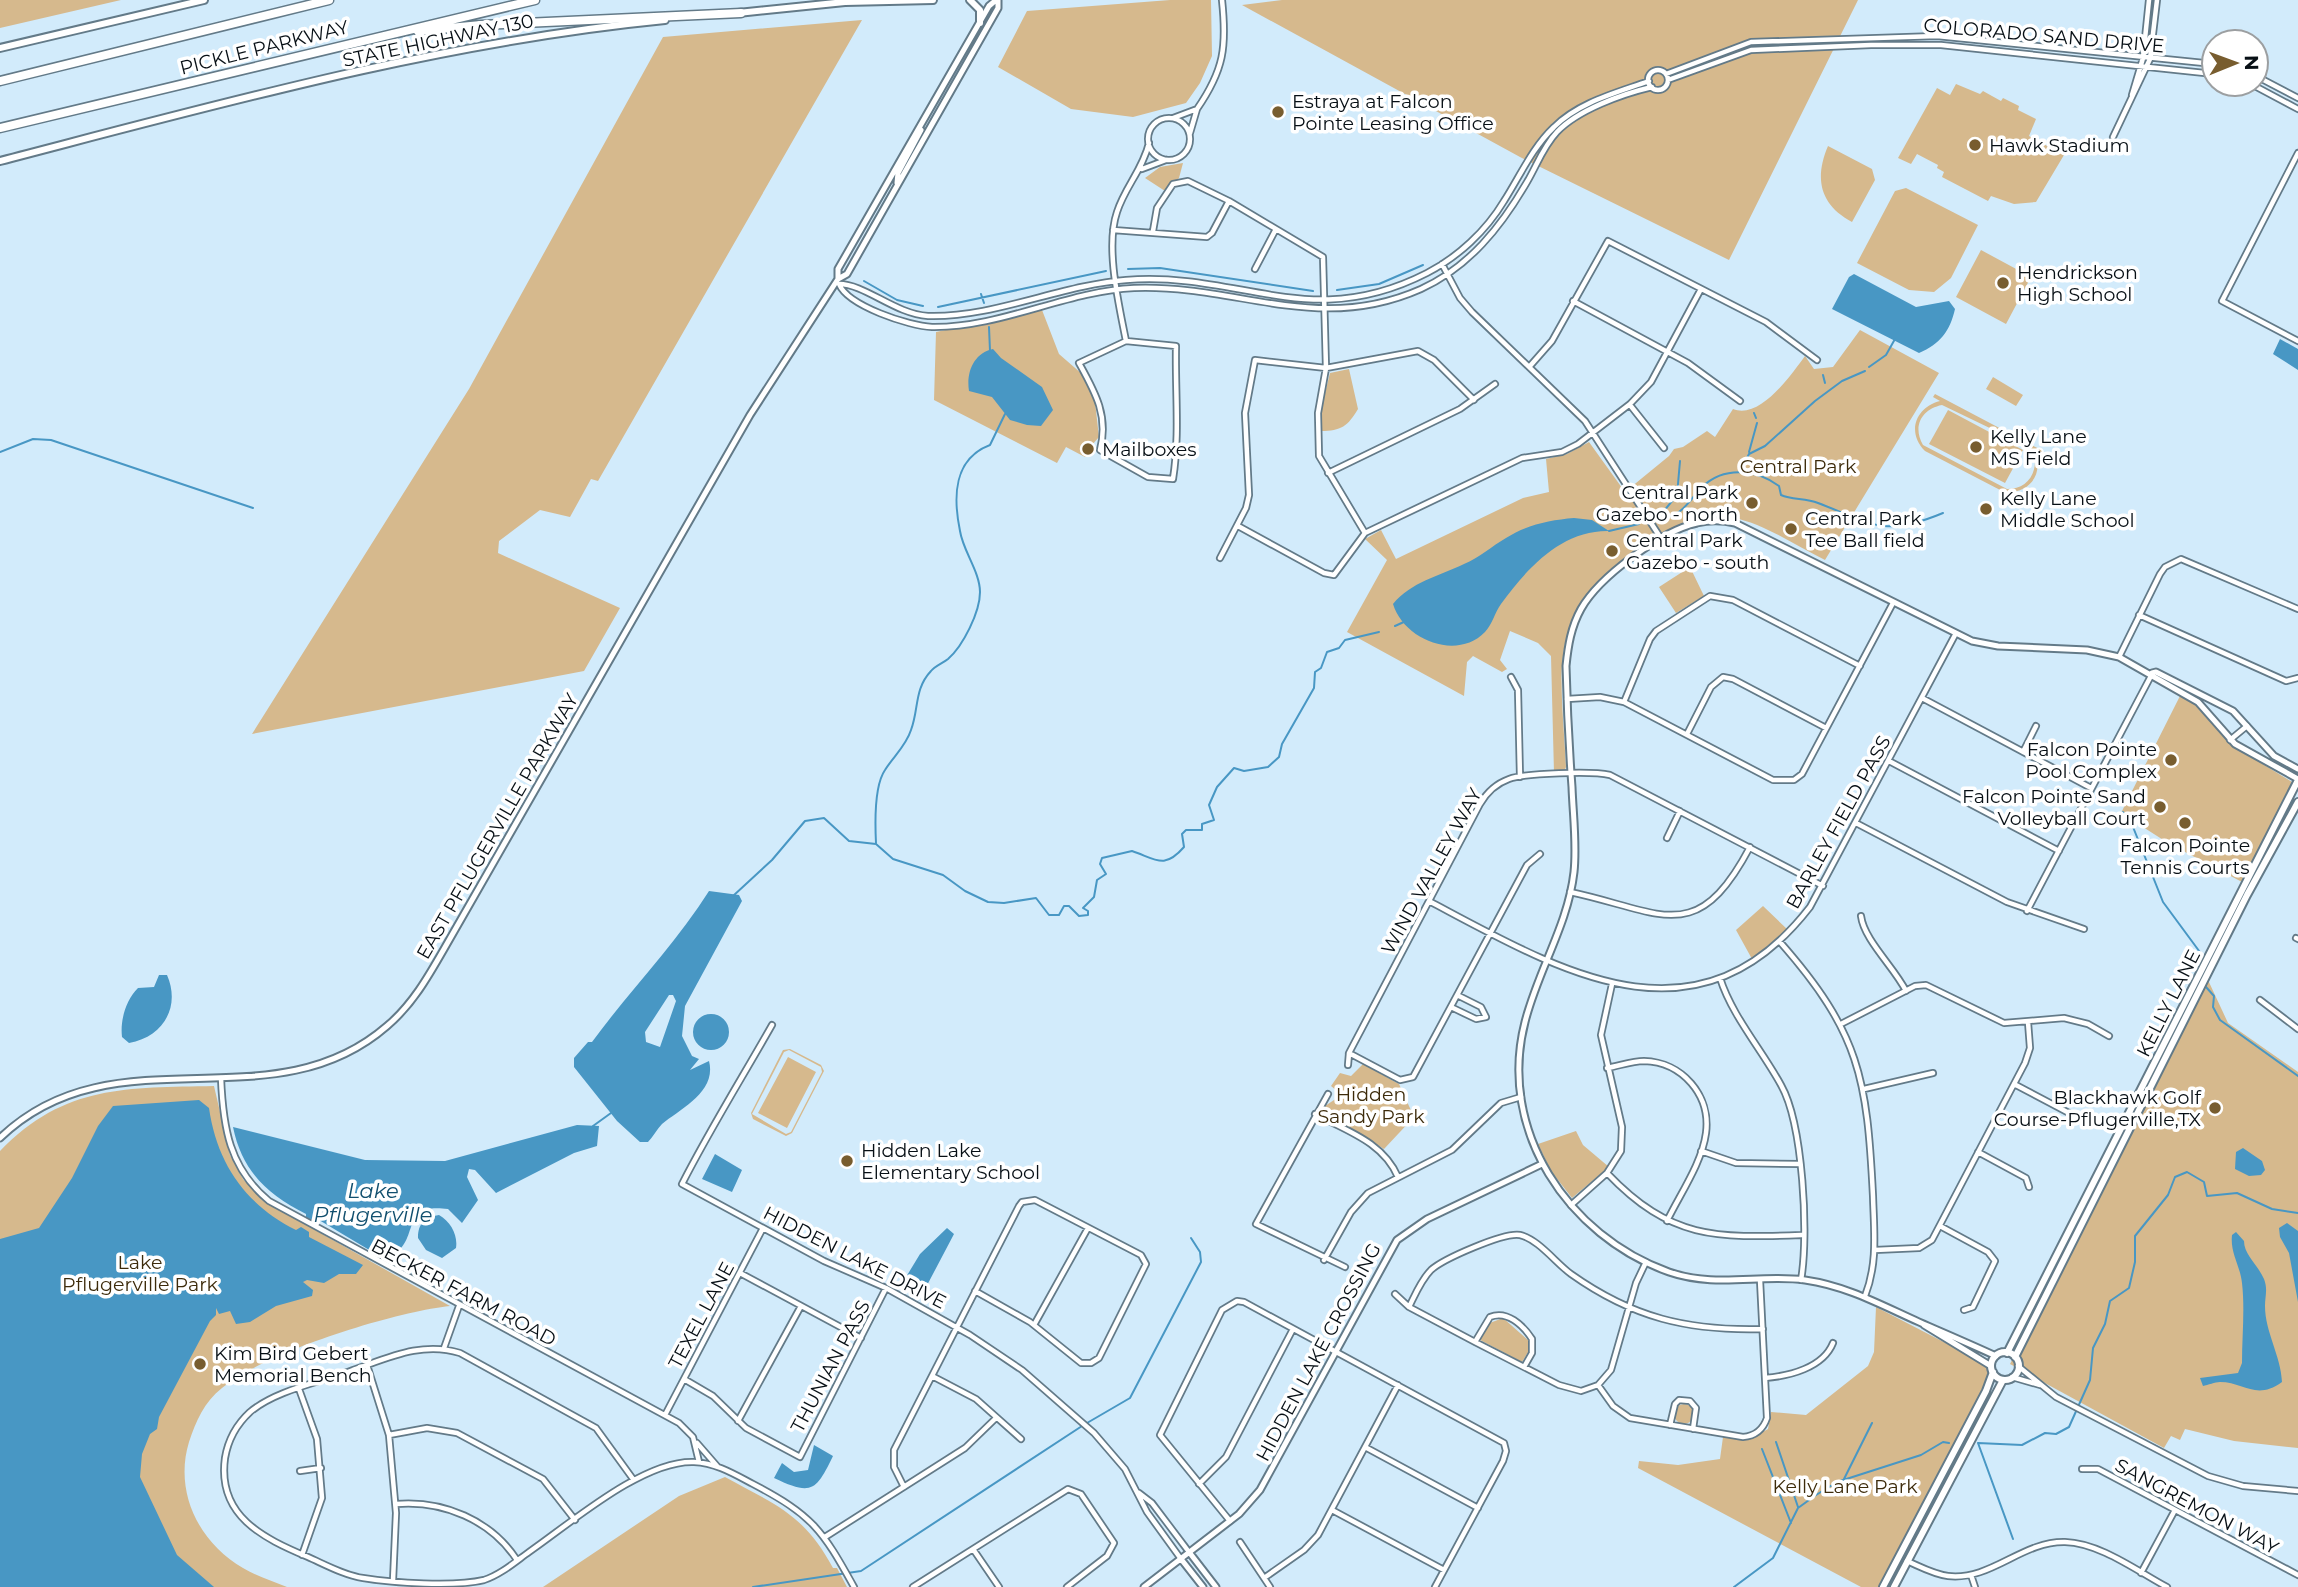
<svg xmlns="http://www.w3.org/2000/svg" width="2298" height="1587" font-family="Montserrat,sans-serif">
<rect width="100%" height="100%" fill="#d2ebfb"/>
<path fill="#d6b98d" fill-rule="evenodd" d="M0 0H121L0 28Z
M1170 0H1211L1212 56 1200 83 1186 103 1133 117 1071 109 998 67 1027 11Z
M1282 0H1858L1729 260 1520 157 1242 5Z
M862 20 598 481 591 479 570 517 540 510 499 541 498 553 620 608 584 671 252 734 469 389 663 37Z
M1956 84 1980 94 1983 91 2001 101 2003 98 2019 106 2018 110 2036 119 2029 136 2064 155 2036 202 2014 204 1991 196 1988 201 1942 177 1944 172 1937 168 1938 165 1917 154 1911 164 1898 158 1937 88 1950 95Z
M1828 146 1872 169 1875 180 1852 222C1820 205 1814 179 1828 146Z
M1183 163 1179 178 1165 191 1145 178 1160 167Z
M1906 188 1978 225 1951 278 1934 292 1909 290 1857 263 1895 191Z
M1981 250 2031 277 2006 324 1956 297Z
M1042 310 1059 354 1082 374 1095 402 1099 437 1092 445 1091 453 1085 457 1066 447 1057 463 934 400 936 332Z
M1860 330 1939 373 1825 560C1796 546 1765 524 1734 518 1703 512 1674 527 1649 543 1545 613 1560 654 1566 767L1564 772 1554 773 1551 656 1538 643 1510 631 1500 660 1507 669 1502 672 1473 656 1467 662 1464 696 1347 632 1387 560 1365 539 1381 530 1396 559 1523 498 1549 492 1546 459 1567 454 1589 442 1625 492 1669 456 1674 449 1683 447 1707 431 1715 437 1733 409C1760 420 1791 375 1805 356L1814 369 1833 367Z
M1349 369 1358 409C1348 426 1341 431 1321 431L1320 413 1330 373Z
M1993 377 2023 395 2016 406 1986 389Z
M1935 394 2043 451 2042 454 2034 451C2045 474 2029 494 2004 492L1925 451C1906 432 1916 407 1940 401L1933 397ZM1942 405 2025 445 2035 463C2034 479 2023 489 2007 489L1923 445C1912 426 1922 409 1942 405Z
M1948 410 2023 450 2005 483 1929 444Z
M1690 567 1704 596 1676 613 1659 587Z
M2181 694 2200 707 2243 752 2292 782 2242 882 2168 843 2121 813Z
M1763 906 1788 930 1752 959 1736 930Z
M2208 980 2228 1023 2298 1072V1448L2234 1441 2185 1429 2180 1440 2171 1436 2164 1448 2010 1364Z
M790 1049 821 1065 824 1071 792 1133 786 1136 753 1119 751 1113 783 1050ZM789 1050 821 1067 822 1072 791 1132 786 1134 752 1114 784 1052Z
M788 1057 816 1072 787 1128 758 1113Z
M1363 1064 1399 1084 1414 1117 1384 1149 1322 1111 1325 1106 1337 1098V1091L1331 1086 1340 1073 1351 1076Z
M214 1086 230 1155 243 1179 262 1200 450 1306C394 1312 265 1352 222 1388 204 1402 196 1421 189 1442 174 1491 198 1542 243 1568 256 1576 272 1581 287 1587H0V1151C65 1084 127 1088 214 1086Z
M1576 1131 1583 1145 1609 1167 1572 1198 1551 1171 1538 1144Z
M1876 1307 1994 1368 1997 1373 1886 1587H1861L1638 1468 1639 1461 1678 1465 1720 1459 1723 1437 1750 1439 1768 1429 1771 1412 1806 1415 1868 1366 1874 1352Z
M1503 1318 1529 1341 1530 1349 1522 1362 1480 1340 1487 1324Z
M1674 1414a10 10 0 1 1 20 0a10 10 0 1 1-20 0Z
M725 1477C776 1505 804 1514 833 1568H837L847 1587H543L679 1496Z"/>
<path fill="#4897c4" fill-rule="evenodd" d="M1854 274 1916 307 1949 301 1955 309C1950 331 1940 344 1919 353L1832 309 1849 277Z
M2280 339 2298 349V370L2273 354Z
M993 349 1001 358 1042 387 1053 410 1041 426 1027 425 1010 420 992 397 969 391C966 372 974 353 993 349Z
M1574 518 1592 520 1609 531C1562 530 1527 568 1501 604 1495 612 1492 625 1485 632 1457 661 1404 640 1393 604 1411 582 1439 576 1464 564 1479 558 1492 546 1506 538 1526 525 1550 520 1574 518Z
M709 891 739 895 742 901 685 1006 682 1036 692 1056 699 1059 690 1070 709 1061C717 1092 680 1109 662 1124 657 1129 653 1137 648 1142H640L617 1121 574 1067V1058L588 1042H592C630 990 675 945 709 891ZM669 995H673L676 1001 660 1047 646 1042 645 1032Z
M159 975H167C181 1007 163 1037 129 1043L122 1037C120 1020 126 1000 138 988L154 987Z
M693 1032a18 18 0 1 1 36 0a18 18 0 1 1-36 0Z
M199 1100 209 1108C217 1164 246 1205 296 1230L301 1227 309 1232V1237L363 1265 356 1274H339L324 1283 307 1280 303 1282 313 1290 312 1296 276 1306 250 1322 236 1324 230 1311 219 1314 216 1308V1315L210 1321 159 1417 157 1429 150 1434 142 1454 140 1477 177 1555 214 1587H0V1239L39 1228 72 1178 98 1126 113 1106Z
M577 1125 599 1126 597 1146 574 1153 496 1193 475 1170 469 1169 467 1177 478 1200 462 1223 448 1209C393 1201 426 1251 381 1257L319 1220 315 1222 306 1218V1214C267 1194 242 1171 233 1127L365 1160 445 1161Z
M2243 1148 2262 1161 2265 1170 2261 1175 2249 1176 2235 1169 2236 1152Z
M715 1154 742 1170 732 1192 702 1179Z
M439 1215C451 1222 458 1235 456 1248L442 1258 426 1250 418 1238C418 1223 425 1217 439 1215Z
M2287 1223 2298 1231V1302L2289 1253 2280 1237 2279 1228Z
M947 1228 954 1234 924 1291 903 1282 920 1254Z
M2236 1232 2244 1241C2244 1255 2258 1265 2264 1279 2268 1289 2265 1296 2265 1306 2265 1332 2281 1356 2282 1382 2256 1401 2244 1382 2220 1382 2215 1382 2208 1385 2203 1386L2200 1378 2238 1373 2242 1363C2242 1337 2245 1309 2242 1283 2240 1265 2230 1253 2232 1235Z
M814 1445 833 1456C816 1491 812 1496 774 1478L782 1463 794 1472 808 1470Z"/>
<g fill="none" stroke-linecap="round" stroke-linejoin="round">
<path stroke="#4897c4" stroke-width="2" d="M1128 269 1160 268 1313 291
M864 281 897 300 923 306
M1337 290 1379 284 1423 265
M981 294 984 303
M938 307 1106 271
M989 327 990 351
M1869 367 1886 355 1895 339
M1823 375 1825 383
M1754 413 1756 418
M0 452 33 439 51 440 253 508
M1749 452 1757 423
M1740 472 1749 454 1765 446 1815 401 1842 381 1865 371
M1659 517 1677 495 1680 461
M1659 518C1681 519 1689 500 1702 487 1724 466 1756 469 1779 486L1781 495C1792 500 1805 498 1818 503 1873 524 1883 538 1943 513
M1609 531 1639 524
M1395 626 1406 621
M2123 812 2131 822 2163 902 2205 959
M876 843C875 823 874 786 885 770 893 757 906 746 911 730 919 709 914 689 931 671 935 666 943 663 948 659 963 646 980 612 980 592 980 572 963 551 960 531 953 497 953 459 990 445L1005 414
M733 896 772 860 805 821 824 818 849 841 876 844 893 859 943 875 965 891 988 902 1004 903 1036 898 1049 915H1059L1064 906H1069L1079 916 1088 915V911L1083 908 1094 897 1097 880 1106 874 1100 864 1102 858 1132 851C1156 859 1164 870 1184 847L1182 834 1186 830H1202V824L1214 820 1209 805 1217 787 1234 768 1244 771 1268 767 1279 757 1282 744 1314 688 1315 672 1321 668 1327 652 1339 648 1345 640 1379 632
M2206 987 2214 996 2213 1007 2220 1020 2298 1076
M593 1126 611 1113
M1087 1423 1130 1398 1201 1262 1200 1252 1191 1238
M1776 1442 1798 1507
M1762 1449 1791 1523
M1844 1479 1872 1423
M2013 1539 1978 1443 2022 1445 2045 1433 2056 1434 2069 1427 2090 1380 2093 1348 2105 1324 2110 1301 2129 1288 2135 1262V1236L2168 1195 2175 1177 2187 1172 2204 1182 2207 1196 2237 1193 2272 1209 2298 1213
M753 1587 861 1571 1082 1426
M1734 1587 1773 1558 1798 1508 1816 1495 1837 1482 1921 1455 1943 1442 1949 1443"/>
<g stroke="#637a88" stroke-width="8">
<path id="minor" d="M1648 80a10 10 0 1 1 20 0a10 10 0 1 1-20 0Z
M1666 74 1751 42 1937 36 2214 64
M2256 76 2298 98
M1668 80 1751 50 1871 45H1941L2214 74
M1649 81C1616 93 1579 102 1554 127 1532 148 1520 176 1504 201 1486 231 1458 257 1427 273 1310 333 1241 271 1126 280 1061 285 993 318 928 316 895 314 865 284 839 284 848 306 909 326 932 327 1001 328 1066 291 1134 288 1238 284 1317 335 1421 289 1469 267 1501 227 1527 182 1537 165 1543 147 1557 132 1578 110 1622 94 1652 87
M2251 84 2298 109
M2132 95 2143 58 2149 0
M1197 109C1224 70 1227 47 1222 0
M1173 118 1197 109 1190 133
M1148 139a21 21 0 1 1 42 0a21 21 0 1 1-42 0Z
M2113 137 2150 59 2157 0
M2298 153 2222 301 2298 341
M1142 169 1166 160
M1113 230 1207 237 1212 233 1229 201
M1153 231 1157 208 1173 184 1188 181 1229 201 1323 257 1326 368 1318 413 1319 456 1365 533
M1442 264 1460 298 1472 312 1585 421 1662 540
M1255 269 1276 229
M1573 301 1688 363 1740 401
M1126 341 1176 346C1175 390 1180 435 1173 479L1148 477 1100 450C1109 416 1095 392 1079 363Z
M1126 341C1119 305 1105 247 1117 212 1125 187 1143 169 1149 143
M1530 366 1552 341 1608 241 1766 322 1817 360
M1630 405 1664 448
M1328 473 1460 409 1495 384
M1238 526 1324 573 1334 575 1365 533 1522 458 1562 452 1578 444 1630 404 1651 382 1701 289
M1220 558 1246 508 1249 495 1245 413 1255 360 1326 368 1418 351 1434 360 1474 400
M2139 615 2286 681 2298 678
M2119 657 2160 574 2165 567 2181 559 2298 609
M1511 677 1518 690 1520 777
M1922 698 2091 788
M1567 699 1600 697 1624 702 1773 780H1794L1802 774 1893 603
M1624 702 1650 639 1656 631 1710 596 1733 600 1860 666
M1687 734 1711 687 1723 677 1733 679 1826 728
M2230 740 2247 726
M2023 752 2036 726
M1889 761 2059 851
M1856 823 2007 902 2084 929
M1667 838 1680 811
M1570 892C1661 911 1696 949 1750 847
M1429 901C1559 970 1696 1054 1810 907L1955 635
M2027 911 2152 674
M1861 916C1864 940 1894 967 1906 991
M2296 938 2298 939
M1780 942C1860 1033 1867 1078 1873 1196 1874 1231 1878 1263 1865 1296
M1720 978C1732 1016 1762 1050 1781 1085 1803 1124 1809 1235 1801 1280
M2260 1000 2298 1029
M1453 1008 1476 1019 1486 1017 1481 1007 1459 996
M1841 1024 1915 986 1926 985 2004 1023 2064 1018 2088 1024 2109 1036
M772 1025C742 1078 710 1129 682 1184L824 1261 886 1288 970 1335 1022 1370 1094 1433 1125 1469 1147 1512 1181 1559
M1349 1053 1400 1080 1413 1077 1527 865 1540 854
M1348 1065 1349 1053 1480 804C1487 792 1495 784 1509 779 1526 773 1592 771 1610 775L1823 886
M1607 1068C1619 1066 1632 1061 1644 1061 1682 1062 1711 1095 1706 1133 1702 1163 1680 1194 1667 1221
M221 1078C223 1127 229 1168 269 1201L679 1423 693 1437 699 1462
M2014 1084 2069 1113
M1864 1089 1933 1073
M1328 1094 1256 1224 1345 1267
M1315 1114C1347 1131 1383 1142 1398 1177
M1701 1151 1736 1163 1800 1164
M1978 1152 2026 1178 2029 1187
M1607 1173C1671 1240 1716 1238 1803 1235
M1571 1205 1607 1173 1621 1151 1622 1127 1601 1035 1612 984
M1940 1226 1988 1252 1995 1261 1973 1307 1964 1310
M1875 1250 1919 1248 1932 1240 2025 1063 2030 1048 2028 1022
M1324 1260 1351 1212 1368 1193 1452 1150 1501 1103 1521 1097
M740 1273 861 1338
M1395 1294 1409 1307 1475 1342 1559 1385 1581 1391 1598 1385 1611 1370 1636 1283 1646 1262
M1409 1307C1415 1295 1421 1280 1431 1270 1443 1259 1504 1232 1520 1235 1538 1239 1556 1263 1571 1274 1633 1318 1688 1331 1763 1329
M1034 1325 1088 1228
M1475 1342 1490 1317C1507 1310 1523 1325 1532 1339V1353L1524 1367
M444 1348 459 1306
M367 1365 389 1435 396 1513 393 1581
M2018 1366 2056 1397 2208 1476 2243 1486 2298 1491
M932 1376 976 1399 1021 1439
M2012 1377 2040 1385
M1765 1378C1789 1376 1823 1368 1833 1343
M684 1379 713 1396 746 1428 800 1457 886 1288
M1598 1385 1613 1406 1630 1418 1743 1437C1755 1436 1763 1430 1767 1418L1760 1280
M299 1389 317 1439 322 1498 302 1555
M665 1415 763 1228
M738 1421 801 1306
M1670 1425 1675 1404 1679 1400 1690 1401 1696 1408 1693 1429
M389 1435 427 1428 457 1433 543 1479 575 1520
M697 1443 717 1466
M1365 1447 1478 1508
M2082 1469H2098L2298 1575
M300 1471 321 1468
M633 1479 596 1428 460 1353C422 1341 388 1358 353 1370 321 1382 276 1390 250 1412 237 1424 228 1440 225 1458 217 1516 263 1538 308 1557 326 1565 344 1575 363 1578 394 1583 454 1587 484 1580 500 1575 515 1562 529 1552 571 1523 643 1460 694 1462 716 1463 734 1474 753 1484 812 1515 822 1529 854 1587
M1199 1484 1226 1457 1293 1329
M904 1487 894 1467V1450L1019 1206 1022 1202 1035 1200 1141 1255 1146 1264 1099 1358 1091 1363H1081L1030 1322 975 1291
M1139 1493 1152 1503 1189 1552
M396 1504C443 1500 491 1520 517 1560
M1332 1510 1444 1570
M1230 1521 1160 1435 1222 1310 1237 1301 1244 1302 1504 1443 1506 1451 1503 1461 1435 1587
M825 1537 965 1448 996 1418
M1240 1542 1270 1587
M973 1549 999 1587
M1907 1561C1921 1567 1933 1574 1948 1576 1991 1581 2022 1541 2065 1542 2100 1543 2137 1571 2167 1587
M2141 1573 2175 1510
M1971 1575 1975 1587
M1264 1578 1304 1550 1318 1535 1398 1385
M913 1587 1068 1489 1081 1494 1114 1543 1107 1556 1067 1587"/>
</g>
<g stroke="#637a88" stroke-width="9">
<path id="tertiary" d="M996 0 989 6 838 269V279L847 274 998 8V0
M897 183 898 173 921 130
M2152 673 2156 672 2233 711 2274 756 2298 769
M0 1138C114 1028 271 1127 387 1026 412 1005 428 977 444 949L750 415 838 279
M1924 1325 1991 1366
M1996 1356C1970 1344 1944 1333 1919 1322 1881 1305 1847 1286 1805 1280 1760 1274 1715 1288 1669 1272 1568 1236 1497 1130 1525 1022 1538 970 1568 925 1574 872 1577 844 1573 815 1572 787 1569 747 1567 706 1566 666 1568 646 1571 627 1581 609 1599 577 1661 531 1697 523 1709 520 1722 520 1735 523L1972 641 1998 646 2087 650 2119 657 2198 702 2235 744 2298 779
M1189 1552 1216 1587
M1181 1559 1203 1587
M1144 1587 1239 1514 1260 1490 1397 1240 1427 1219 1542 1164"/>
</g>
<g stroke="#637a88" stroke-width="10">
<path id="secondary" d="M970 0 980 10V23
M738 13 845 2 933 0
M0 48 204 0
M0 161C219 104 440 42 665 20
M1991 1366a14 14 0 1 1 28 0a14 14 0 1 1-28 0Z
M2007 1353 2298 780
M2015 1357 2247 895 2298 802
M1883 1587 1986 1391 1993 1372
M1894 1587 2003 1380"/>
</g>
<g stroke="#637a88" stroke-width="11">
<path id="motorway" d="M418 31 481 25 741 13
M0 81 329 0
M0 128 535 0"/>
</g>
<use href="#minor" stroke="#fff" stroke-width="4.5"/>
<use href="#tertiary" stroke="#fff" stroke-width="5"/>
<use href="#secondary" stroke="#fff" stroke-width="6"/>
<use href="#motorway" stroke="#fff" stroke-width="8"/>
</g>
<g fill="#785d2f" stroke="#fff" stroke-width="2.5">
<circle cx="1278" cy="112" r="7"/>
<circle cx="1975" cy="145" r="7"/>
<circle cx="2003" cy="283" r="7"/>
<circle cx="1976" cy="447" r="7"/>
<circle cx="1088" cy="449" r="7"/>
<circle cx="1752" cy="503" r="7"/>
<circle cx="1986" cy="509" r="7"/>
<circle cx="1791" cy="529" r="7"/>
<circle cx="1612" cy="551" r="7"/>
<circle cx="2171" cy="760" r="7"/>
<circle cx="2160" cy="807" r="7"/>
<circle cx="2185" cy="823" r="7"/>
<circle cx="2215" cy="1108" r="7"/>
<circle cx="847" cy="1161" r="7"/>
<circle cx="200" cy="1364" r="7"/>
</g>
<g text-anchor="middle" stroke-width="7" stroke-linejoin="round" paint-order="stroke">
<g font-size="19" fill="#070f15" stroke="#fff">
<text transform="translate(2044 35) rotate(5)" y="7">COLORADO SAND DRIVE</text>
<text transform="translate(438 40) rotate(-12)" y="7">STATE HIGHWAY 130</text>
<text transform="translate(264 47) rotate(-14)" y="7">PICKLE PARKWAY</text>
<text transform="translate(1838 822) rotate(-61)" y="7">BARLEY FIELD PASS</text>
<text transform="translate(497 826) rotate(-60)" y="7">EAST PFLUGERVILLE PARKWAY</text>
<text transform="translate(1431 871) rotate(-61)" y="7">WIND VALLEY WAY</text>
<text transform="translate(2168 1003) rotate(-63)" y="7">KELLY LANE</text>
<text transform="translate(855 1257) rotate(27)" y="7">HIDDEN LAKE DRIVE</text>
<text transform="translate(464 1292) rotate(28)" y="7">BECKER FARM ROAD</text>
<text transform="translate(701 1315) rotate(-62)" y="7">TEXEL LANE</text>
<text transform="translate(1318 1352) rotate(-62)" y="7">HIDDEN LAKE CROSSING</text>
<text transform="translate(830 1366) rotate(-62)" y="7">THUNIAN PASS</text>
<text transform="translate(2197 1506) rotate(28)" y="7">SANGREMON WAY</text>
</g>
<g font-size="19" fill="#070f15" stroke="#fff" text-anchor="start">
<text x="1292" y="108">Estraya at Falcon<tspan x="1292" dy="22">Pointe Leasing Office</tspan></text>
<text x="1989" y="152">Hawk Stadium</text>
<text x="2017" y="279">Hendrickson<tspan x="2017" dy="22">High School</tspan></text>
<text x="1990" y="443">Kelly Lane<tspan x="1990" dy="22">MS Field</tspan></text>
<text x="1102" y="456">Mailboxes</text>
<text x="1738" y="499" text-anchor="end">Central Park<tspan x="1738" dy="22">Gazebo - north</tspan></text>
<text x="2000" y="505">Kelly Lane<tspan x="2000" dy="22">Middle School</tspan></text>
<text x="1805" y="525">Central Park<tspan x="1805" dy="22">Tee Ball field</tspan></text>
<text x="1626" y="547">Central Park<tspan x="1626" dy="22">Gazebo - south</tspan></text>
<text x="2157" y="756" text-anchor="end">Falcon Pointe<tspan x="2157" dy="22">Pool Complex</tspan></text>
<text x="2146" y="803" text-anchor="end">Falcon Pointe Sand<tspan x="2146" dy="22">Volleyball Court</tspan></text>
<text x="2185" y="852" text-anchor="middle">Falcon Pointe<tspan x="2185" dy="22">Tennis Courts</tspan></text>
<text x="2201" y="1104" text-anchor="end">Blackhawk Golf<tspan x="2201" dy="22">Course-Pflugerville,TX</tspan></text>
<text x="861" y="1157">Hidden Lake<tspan x="861" dy="22">Elementary School</tspan></text>
<text x="214" y="1360">Kim Bird Gebert<tspan x="214" dy="22">Memorial Bench</tspan></text>
</g>
<g font-size="19" fill="#3d2b0b" stroke="#fff">
<text x="1798" y="473">Central Park</text>
<text x="1371" y="1101">Hidden<tspan x="1371" dy="22">Sandy Park</tspan></text>
<text x="140" y="1269">Lake<tspan x="140" dy="22">Pflugerville Park</tspan></text>
<text x="1845" y="1493">Kelly Lane Park</text>
</g>
<g font-size="21" font-style="italic" fill="#114f6e" stroke="#fff">
<text x="373" y="1198">Lake<tspan x="373" dy="24">Pflugerville</tspan></text>
</g>
</g>
<g transform="translate(2235 63) rotate(89)"><circle r="33" fill="#ffffff" stroke="#9c9fa1" stroke-width="2"/>
<path d="M0-5L12 26L0 18L-12 26Z" fill="#785d2f"/>
<text y="-10" font-size="19" font-weight="bold" text-anchor="middle" fill="#070f15">N</text>
</g>
</svg>
